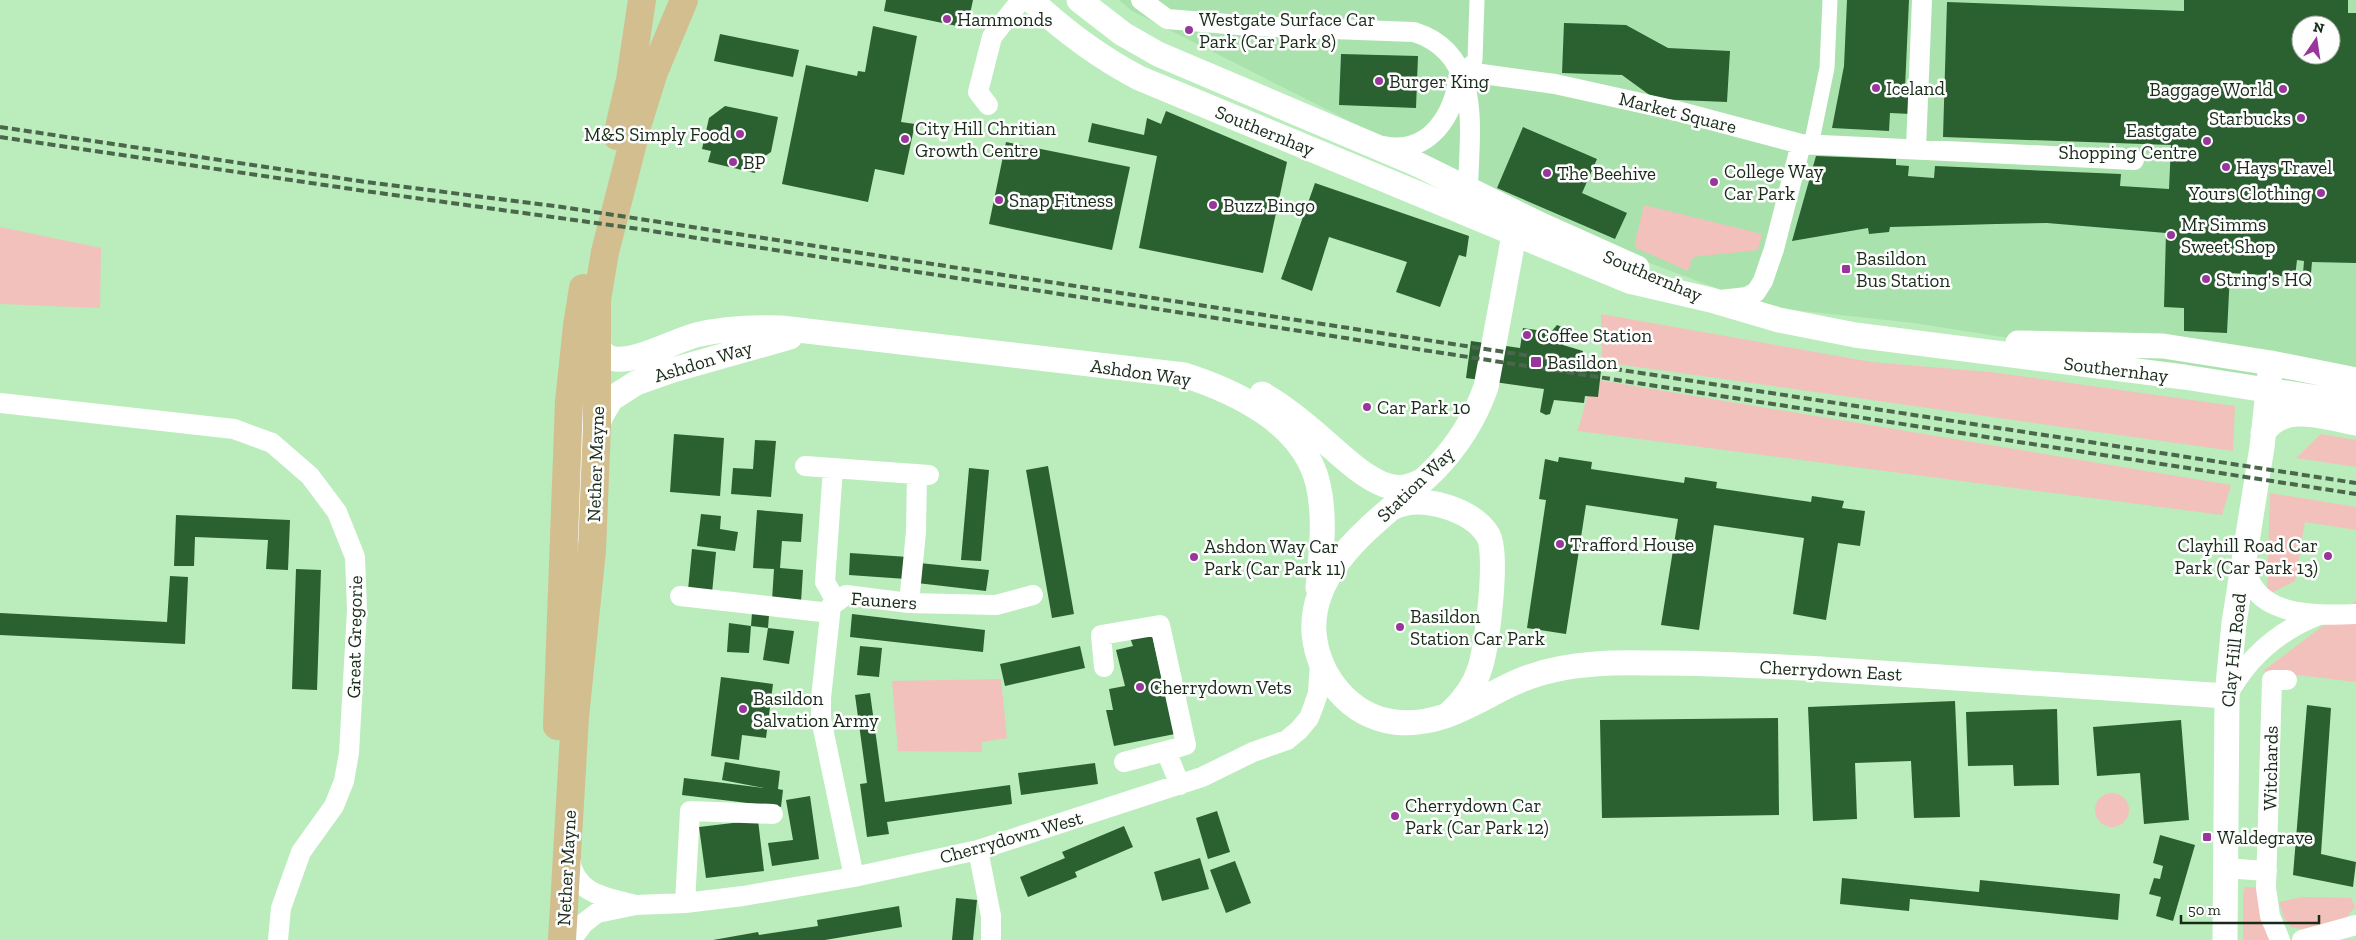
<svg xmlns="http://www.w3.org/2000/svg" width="2356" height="940" font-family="'Zilla Slab',serif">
<rect width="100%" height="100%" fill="#baecbc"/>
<path fill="#aae2ad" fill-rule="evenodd" d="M1119 0H2356V393L1914 323 1767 307 1575 235 1132 11ZM2301 25H2331V55H2301Z"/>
<path fill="#f3c1bb" d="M1644 205 1762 234 1758 250 1693 257 1688 271 1636 248 1635 243Z
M0 227 101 248 100 308 0 304Z
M1601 314 1871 362 1990 372 2235 406 2233 451 1602 362Z
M1592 379 2231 485 2222 515 1578 431Z
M2321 434 2356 440V467L2296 458Z
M2270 493 2356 507V530L2305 522 2295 581 2267 595Z
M2356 601V682L2263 671Z
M1001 679 1007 738 982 742V752L898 751 892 681Z
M2095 810a17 17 0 1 1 34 0a17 17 0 1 1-34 0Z
M2245 887 2261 888 2272 940H2243V893Z
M2303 897 2351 898 2355 907 2344 920 2302 929 2291 927 2284 918 2279 902Z"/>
<path fill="#2b6031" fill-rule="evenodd" d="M886 0H973L967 28 884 11Z
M1847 0H1909L1905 88H1912L1911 114 1890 113 1889 131 1832 128 1844 66Z
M2184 0H2348V13H2356V263L2312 262 2311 273 2310 277H2306L2303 274 2304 261 2297 260 2295 277 2230 273 2227 333 2184 331V308L2164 307 2166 233 2047 223 1996 224 1890 227 1889 232 1869 234 1868 228 1792 241 1816 156 1896 159V165L1909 166 1908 176 1934 178 1935 166 2121 174 2120 186 2169 189 2171 145 1943 137 1947 2 2184 11ZM2301 25H2331V55H2301Z
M1564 23 1626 25 1668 48 1730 51 1727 102 1655 99 1622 75 1562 73Z
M873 26 917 36 901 122 915 124 904 175 875 169 868 202 782 184 806 65 857 76 858 71 865 72Z
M720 34 799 50 793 77 714 61Z
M1341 54 1418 56 1416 108 1339 105Z
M725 106 778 117 771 152 758 161 755 173 708 162 711 151 702 149 709 118Z
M1166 111 1287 162 1263 273 1139 248 1157 156 1088 142 1092 123 1144 135 1147 118 1161 124Z
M1523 127 1597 159 1582 193 1627 213 1615 239 1497 188Z
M1006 142 1130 167 1112 250 989 224Z
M1315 183 1469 236 1466 257 1459 255 1440 307 1396 292 1407 262 1329 237 1312 291 1281 279Z
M1557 325 1562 327 1564 331 1563 345 1583 351 1582 358 1602 362 1598 397 1585 396 1584 403 1554 400 1550 414 1546 415 1540 412 1544 389 1466 378 1471 341 1520 348 1523 328 1551 332Z
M674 434 724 438 720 496 670 492Z
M755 440 776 441 771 497 731 494 733 468 753 469Z
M1559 457 1592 462 1591 469 1684 483 1685 477 1717 482 1716 488 1811 502 1812 496 1844 501 1842 508 1865 511 1860 546 1838 543 1826 620 1793 614 1804 538 1714 525 1699 630 1661 625 1678 519 1586 505 1566 634 1527 628 1546 500 1539 499 1545 459 1558 462Z
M1048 466 1074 614 1052 618 1026 470Z
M969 468 989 470 981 561 961 560Z
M757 510 803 514 801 542 782 541 780 568 803 570 801 602 772 600 774 569 753 568Z
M701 514 721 516 720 529 738 532 735 551 697 546Z
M176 515 290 520 288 570 266 569 268 540 195 537 194 566H174Z
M692 549 716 552 712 593 688 590Z
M850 553 908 557 906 579 849 575Z
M919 563 989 570 986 591 917 583Z
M296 569 321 570 317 690 292 689Z
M170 576 188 577 185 644 0 635V613L167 622Z
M752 613 769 615 768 628 794 631 789 664 763 660 768 628 751 626Z
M852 614 985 630 983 652 850 637Z
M729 623 751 626 749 653 727 652Z
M1151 631 1175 734 1114 746 1106 710H1113L1109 689 1125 686 1116 650 1133 646 1129 635Z
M860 646 882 648 879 677 857 675Z
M1080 646 1085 668 1005 686 1000 664Z
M721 677 773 684 766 738 742 735 739 760 711 756Z
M870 693 885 802 1010 785 1012 804 887 822 889 834 867 837 860 784 867 783 855 695Z
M1955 701 1960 817 1914 818 1911 761 1855 763 1857 819 1813 821 1808 707Z
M2307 705 2331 708 2321 854 2356 862 2353 887 2293 875Z
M2057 709 2059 785 2014 786 2013 765 1968 766 1966 712Z
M1778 718 1779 815 1602 818 1600 720Z
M2181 720 2189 820 2144 824 2140 773 2097 776 2093 727Z
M725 762 780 771 778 789 783 790 781 807 682 795 684 778 764 788 722 780Z
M1095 763 1098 784 1021 795 1018 773Z
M810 796 819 859 772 866 768 843 793 840 786 800Z
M1217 811 1230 852 1208 859 1196 818Z
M758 820 764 871 706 878 699 827Z
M1124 826 1133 847 1075 872 1077 877 1028 897 1020 877 1065 858 1062 852Z
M2160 835 2195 845 2173 921 2156 916 2161 897 2149 894 2154 878 2160 879 2163 866 2153 863Z
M1200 858 1209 889 1162 901 1154 872Z
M1235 861 1251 903 1226 913 1210 870Z
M1842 878 1979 892 1980 880 2120 894 2118 920 1910 899 1909 911 1840 904Z
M956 898 977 900 973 940H952Z
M899 906 902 927 825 940H713L758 932 759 935 818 926 817 920Z"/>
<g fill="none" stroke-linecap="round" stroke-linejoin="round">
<path stroke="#fff" stroke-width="15" d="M1460 71 1475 60 1477 0
M1811 145 1827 68 1830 0"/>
<path stroke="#fff" stroke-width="20" d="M1141 0 1167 19 1251 26 1414 32C1484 54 1469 132 1468 189L1463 202
M1460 71 1555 84 1677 111 1801 144 2134 160
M988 105 978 92 992 37 1021 0
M1383 146C1430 156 1455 114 1459 73
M1916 148 1922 0
M1720 300 1747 297 1756 292 1763 281 1774 249 1801 144
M0 403 234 429 272 443 310 476 337 512 355 557 357 610 349 753 344 781 334 806 301 852 281 908 278 940
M805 466 929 475
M833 468 825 582 836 601
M2245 559C2247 617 2313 616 2356 614
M680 596 830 613
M909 603 916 532 917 474
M1104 667 1101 635 1160 625 1186 745 1166 751
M2227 696C2248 657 2278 631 2319 615
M1124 762 1166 751 1180 785
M978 850 991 916V940
M570 858C574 893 603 897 632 904
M2224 868 2267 871
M854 877 821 719V698L831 606 846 595 909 603 996 605 1033 595
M685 903 690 811 773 814
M571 940 584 923 597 913 636 905 685 903 743 896 854 877 978 850 1202 777 1253 752 1287 740 1299 730 1309 718 1314 705 1318 693 1320 663
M2280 940 2270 916 2266 888 2272 680H2287
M2302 940 2356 925"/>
<path stroke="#fff" stroke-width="25" d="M1031 0C1064 31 1099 57 1139 78L1629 281 1711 300 1779 320 1855 335 2184 377 2356 404
M1079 0 1123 34 1158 54 1417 164 1541 225 1637 268
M1500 205 1511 217 1514 235 1486 387C1475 418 1459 444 1436 468 1391 514 1309 560 1314 633 1318 677 1350 716 1394 722 1440 728 1475 701 1514 683 1540 671 1567 666 1595 664 1617 662 1639 663 1660 663 1714 663 1767 666 1821 669 1956 677 2091 688 2227 696
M596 338C599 349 603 358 615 359 636 362 674 341 696 335 724 328 752 327 781 328L1184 375C1237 392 1304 424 1318 484 1326 518 1321 554 1318 588
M2018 343 2163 346 2271 363 2356 380
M1262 394C1287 408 1308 426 1329 445 1346 460 1364 477 1385 485 1399 490 1410 487 1422 481
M597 427 601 416 611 399 636 383 673 370 790 337
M2263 433C2283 401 2326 418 2356 423
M1392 508C1409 499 1427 501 1444 506 1461 511 1478 519 1488 535 1499 553 1487 646 1480 668 1475 684 1464 700 1451 712
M576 530 583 425 587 403
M2225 940 2227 696 2234 623 2262 447 2271 363"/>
<path stroke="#d3be8f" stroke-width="28" d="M617 136 630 80 642 0
M557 726 569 402 577 326 583 288
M562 940 575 717 592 550 597 427V300L605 252 638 123 654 72 684 0"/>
<path stroke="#4a674b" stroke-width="4" stroke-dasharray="8 4" stroke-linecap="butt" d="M0 127 366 182 562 207 2356 483
M0 137 365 191 639 229 2356 494"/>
</g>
<g fill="#98369c" stroke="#fefefe" stroke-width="2">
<circle cx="947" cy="19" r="5"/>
<circle cx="1189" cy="30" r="5"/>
<circle cx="1379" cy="81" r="5"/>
<circle cx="1876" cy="88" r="5"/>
<circle cx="2283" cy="89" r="5"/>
<circle cx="2301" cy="118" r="5"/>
<circle cx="740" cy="134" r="5"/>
<circle cx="905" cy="139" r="5"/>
<circle cx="2207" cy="141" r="5"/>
<circle cx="733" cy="162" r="5"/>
<circle cx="2226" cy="167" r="5"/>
<circle cx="1547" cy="173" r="5"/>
<circle cx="1714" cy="182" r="5"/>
<circle cx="2321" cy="193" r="5"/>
<circle cx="999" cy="200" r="5"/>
<circle cx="1213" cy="205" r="5"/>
<circle cx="2171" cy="235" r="5"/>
<rect x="1841" y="264" width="10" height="10" rx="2.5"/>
<circle cx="2206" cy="279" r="5"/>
<circle cx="1527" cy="335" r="5"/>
<rect x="1530" y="356" width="12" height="12" rx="2.5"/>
<circle cx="1367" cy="407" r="5"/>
<circle cx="1560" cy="544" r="5"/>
<circle cx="2328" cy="556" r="5"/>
<circle cx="1194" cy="557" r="5"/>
<circle cx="1400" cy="627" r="5"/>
<circle cx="1140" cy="687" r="5"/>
<circle cx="743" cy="709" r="5"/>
<circle cx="1395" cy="816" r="5"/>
<rect x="2202" y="832" width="10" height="10" rx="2.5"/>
</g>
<g text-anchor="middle" stroke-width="5" stroke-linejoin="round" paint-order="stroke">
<g font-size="19" fill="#182b19" stroke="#fefefe" text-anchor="start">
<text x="957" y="26">Hammonds</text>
<text x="1199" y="26">Westgate Surface Car<tspan x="1199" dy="22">Park (Car Park 8)</tspan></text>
<text x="1389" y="88">Burger King</text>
<text x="1886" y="95">Iceland</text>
<text x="2273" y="96" text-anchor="end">Baggage World</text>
<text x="2291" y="125" text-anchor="end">Starbucks</text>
<text x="915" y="135">City Hill Chritian<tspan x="915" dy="22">Growth Centre</tspan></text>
<text x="2197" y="137" text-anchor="end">Eastgate<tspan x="2197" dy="22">Shopping Centre</tspan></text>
<text x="730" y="141" text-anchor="end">M&amp;S Simply Food</text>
<text x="743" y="169">BP</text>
<text x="2236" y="174">Hays Travel</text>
<text x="1724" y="178">College Way<tspan x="1724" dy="22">Car Park</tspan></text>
<text x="1557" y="180">The Beehive</text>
<text x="2311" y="200" text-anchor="end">Yours Clothing</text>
<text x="1009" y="207">Snap Fitness</text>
<text x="1223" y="212">Buzz Bingo</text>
<text x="2181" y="231">Mr Simms<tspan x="2181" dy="22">Sweet Shop</tspan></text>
<text x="1856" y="265">Basildon<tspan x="1856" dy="22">Bus Station</tspan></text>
<text x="2216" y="286">String's HQ</text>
<text x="1537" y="342">Coffee Station</text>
<text x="1547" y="369">Basildon</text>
<text x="1377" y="414">Car Park 10</text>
<text x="1570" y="551">Trafford House</text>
<text x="2318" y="552" text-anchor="end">Clayhill Road Car<tspan x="2318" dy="22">Park (Car Park 13)</tspan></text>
<text x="1204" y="553">Ashdon Way Car<tspan x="1204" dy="22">Park (Car Park 11)</tspan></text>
<text x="1410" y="623">Basildon<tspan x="1410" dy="22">Station Car Park</tspan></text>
<text x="1150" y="694">Cherrydown Vets</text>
<text x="753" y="705">Basildon<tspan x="753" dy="22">Salvation Army</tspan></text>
<text x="1405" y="812">Cherrydown Car<tspan x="1405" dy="22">Park (Car Park 12)</tspan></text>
<text x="2217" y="844">Waldegrave</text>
</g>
<g font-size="19" fill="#182b19" stroke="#fefefe">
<text transform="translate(1678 112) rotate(14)" y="7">Market Square</text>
<text transform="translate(1265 130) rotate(22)" y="7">Southernhay</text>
<text transform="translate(1653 275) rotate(23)" y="7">Southernhay</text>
<text transform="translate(703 361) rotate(-17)" y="7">Ashdon Way</text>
<text transform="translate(2116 369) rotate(7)" y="7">Southernhay</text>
<text transform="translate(1141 372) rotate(8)" y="7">Ashdon Way</text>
<text transform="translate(595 464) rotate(-88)" y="7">Nether Mayne</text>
<text transform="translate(1415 484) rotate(-44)" y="7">Station Way</text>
<text transform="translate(884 600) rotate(4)" y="7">Fauners</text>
<text transform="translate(354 637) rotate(-89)" y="7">Great Gregorie</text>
<text transform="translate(2233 650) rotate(-84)" y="7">Clay Hill Road</text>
<text transform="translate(1831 670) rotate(3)" y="7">Cherrydown East</text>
<text transform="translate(2270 768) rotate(-89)" y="7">Witchards</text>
<text transform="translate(1011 837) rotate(-16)" y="7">Cherrydown West</text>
<text transform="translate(566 868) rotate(-87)" y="7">Nether Mayne</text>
</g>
</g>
<g transform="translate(2316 40) rotate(13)"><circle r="24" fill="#fefefe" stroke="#a2aaa2"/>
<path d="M0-4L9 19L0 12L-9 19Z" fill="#98369c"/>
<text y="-8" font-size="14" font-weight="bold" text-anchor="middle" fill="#182b19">N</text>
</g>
<path d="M2181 915v8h138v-8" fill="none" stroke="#182b19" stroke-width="2.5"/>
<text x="2188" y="915" font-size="15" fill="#182b19" stroke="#fefefe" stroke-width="4" paint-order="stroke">50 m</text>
</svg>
